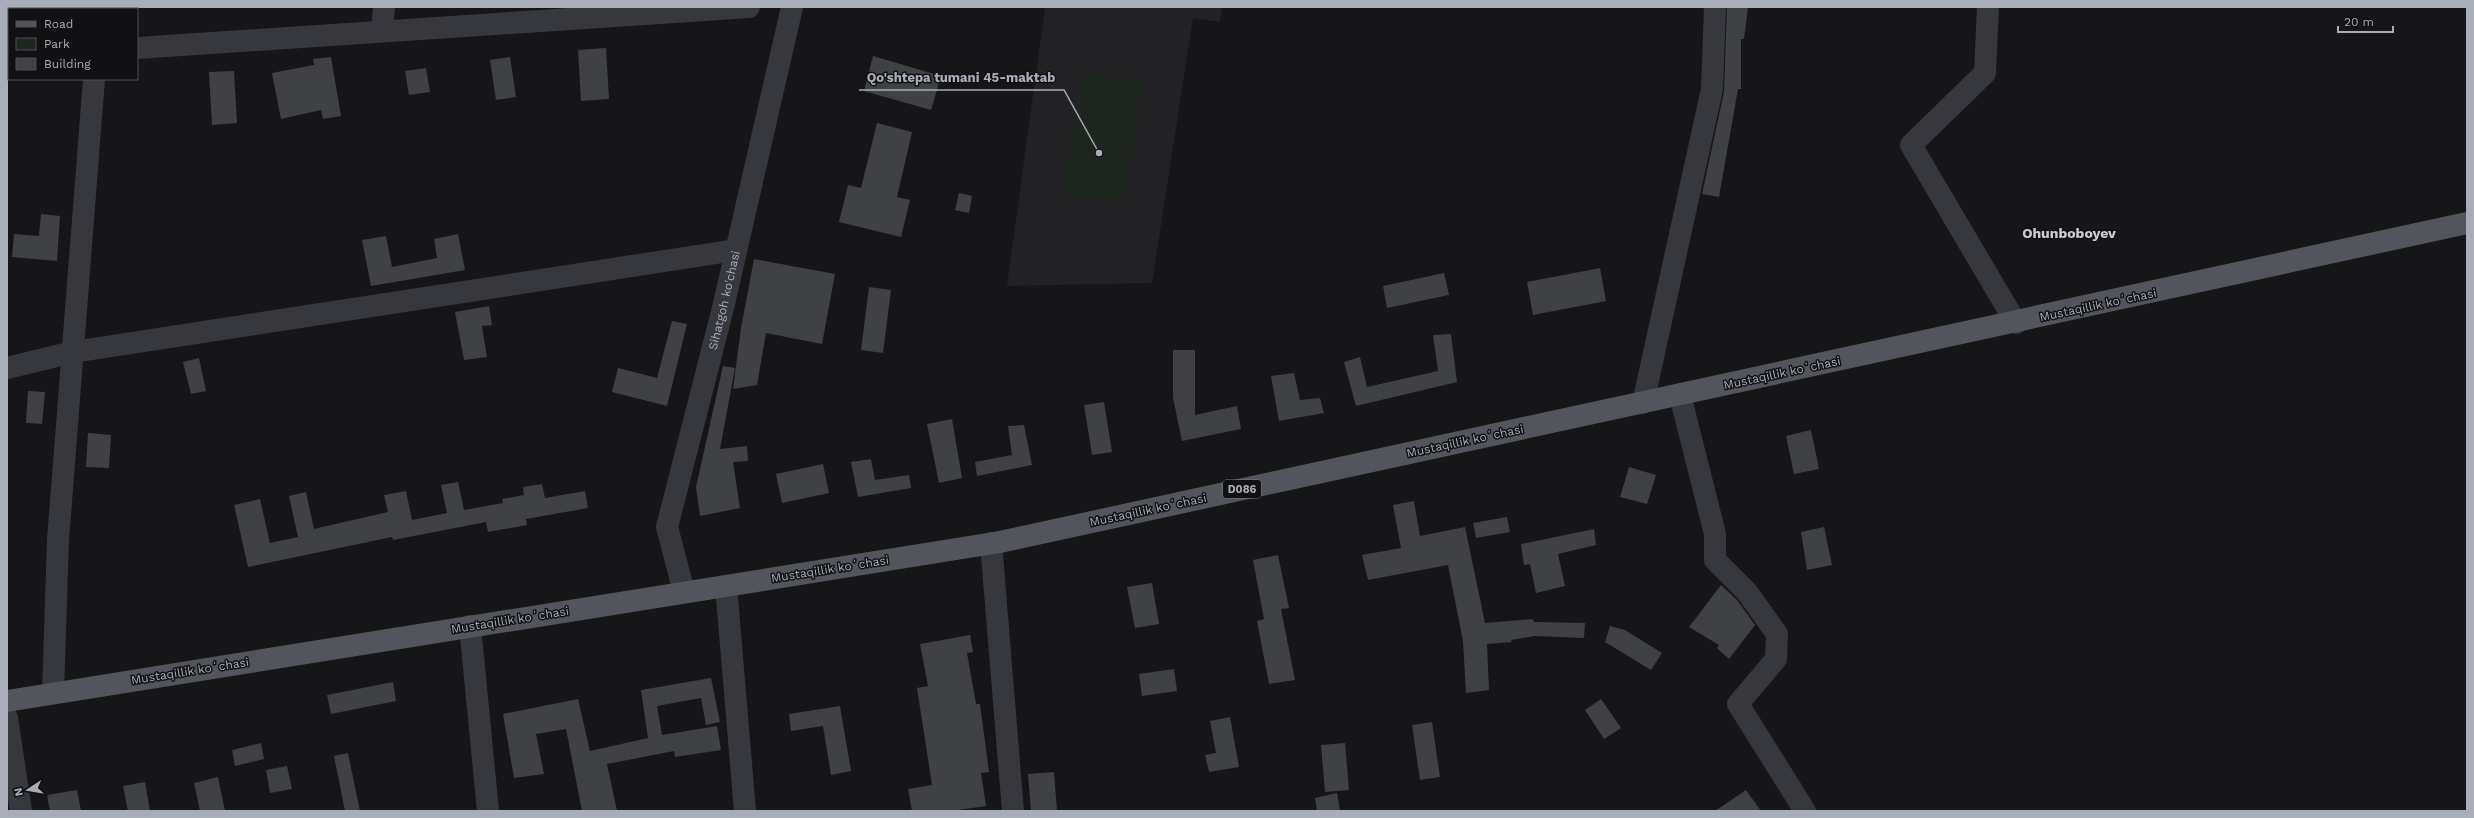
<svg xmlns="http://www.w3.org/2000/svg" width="2474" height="818" font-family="'Work Sans',sans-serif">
<rect width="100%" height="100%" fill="#161618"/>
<path fill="#222225" d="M1045 7H1222L1220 22 1193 18 1152 283 1007 286Z"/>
<path fill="#1e261f" d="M1081 71 1143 81 1124 204 1062 194Z"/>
<path fill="#404145" d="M1727 7H1748L1744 39H1741V89H1738L1719 197 1702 194 1724 92Z
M606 48 609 99 581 101 578 50Z
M873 56 941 76 931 110 864 91Z
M331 57 341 116 323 119 321 110 281 119 272 73 314 65 313 59Z
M510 57 516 97 496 100 490 60Z
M426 68 430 92 409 95 405 71Z
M234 71 237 123 212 125 209 72Z
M877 123 912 132 897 197 910 200 901 237 839 222 848 185 861 188Z
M959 193 972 196 969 213 955 210Z
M41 214 60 216 57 261 12 257 14 234 39 236Z
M458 234 465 270 371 286 362 240 386 236 392 267 437 258 434 239Z
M754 259 835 274 822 344 766 333 757 385 733 389 741 328Z
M1600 268 1606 301 1533 315 1527 282Z
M1444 273 1449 295 1387 308 1383 286Z
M869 287 891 290 883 353 861 350Z
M489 306 492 325 482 326 487 357 464 360 455 312Z
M672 321 687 324 667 406 612 392 618 368 657 378Z
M1451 334 1457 382 1356 406 1344 362 1360 357 1367 387 1438 371 1433 335Z
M1173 350H1195V415L1237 406 1241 429 1182 441 1173 398Z
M199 358 206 391 191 394 183 362Z
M723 366 735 368 720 449 747 446 748 461 733 462 740 508 700 516 696 487Z
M1294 373 1300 400 1320 398 1324 413 1279 421 1271 376Z
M28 391 45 392 42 424 26 423Z
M1104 402 1112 452 1092 455 1084 405Z
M952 419 962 478 939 483 927 424Z
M1024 425 1032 465 977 476 975 462 1012 455 1008 426Z
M1811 430 1819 469 1794 474 1786 436Z
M88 433 111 435 109 468 86 467Z
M871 459 875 480 909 475 911 488 858 497 851 462Z
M823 464 829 493 782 503 776 474Z
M1629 467 1656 475 1647 504 1620 497Z
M458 482 464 510 503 503 502 499 524 495 523 487 542 484 545 498 585 491 588 508 526 519 527 525 488 532 486 522 393 540 392 537 248 567 234 505 260 499 270 543 298 537 289 496 306 492 314 529 388 512 384 495 406 491 412 520 447 513 441 485Z
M1414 501 1420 536 1465 527 1485 623 1533 619 1534 622 1585 623 1584 638 1535 636 1511 640 1512 642 1487 644 1489 690 1466 693 1463 641 1448 565 1368 580 1362 555 1401 548 1393 505Z
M1507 517 1510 532 1476 538 1473 523Z
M1824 527 1832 565 1807 570 1801 532Z
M1594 529 1596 545 1558 554 1565 586 1536 593 1530 564 1524 565 1521 544Z
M1278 555 1289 608 1281 609 1295 680 1269 684 1257 621 1264 619 1253 560Z
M1152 583 1159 624 1135 628 1127 587Z
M1721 585 1737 600 1755 625 1729 659 1717 648 1719 645 1689 627Z
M1610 626 1625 630 1662 653 1651 670 1605 642Z
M970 635 973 652 967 653 976 704H980L989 772 981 773 986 806 952 811H912L908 789 932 785 917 688 928 686 920 644Z
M1174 669 1177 691 1142 696 1139 674Z
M711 678 720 722 706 725 701 698 657 706 662 735 717 726 721 750 675 757 674 751 607 764 617 811H582L566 729 536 734 544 774 514 778 503 714 578 699 590 751 648 738 641 690Z
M393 682 396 701 331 714 327 695Z
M1601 699 1621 728 1604 739 1585 710Z
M840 706 851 771 831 775 823 726 791 731 789 714Z
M1230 717 1239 767 1209 772 1205 755 1216 753 1210 721Z
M1432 722 1440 777 1420 780 1412 725Z
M261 743 264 759 235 766 232 750Z
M1345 743 1349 790 1325 792 1321 745Z
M348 753 360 811H345L334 756Z
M287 766 292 789 270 793 266 770Z
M1054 772 1057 811H1031L1028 774Z
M218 777 225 811H200L194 783Z
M145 782 150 811H128L123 786Z
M77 790 81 811H50L47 795Z
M1746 790 1761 811H1715Z
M1337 793 1340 811H1317L1315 798Z"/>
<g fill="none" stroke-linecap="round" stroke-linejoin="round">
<g stroke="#37383d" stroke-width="22">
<path d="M1988 7 1985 73 1911 145 2016 323"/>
<path d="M100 9V7"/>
<path d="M382 30 384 7"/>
<path d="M137 48 749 7"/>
<path d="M7 56H9"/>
<path d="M7 368 73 352 736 250"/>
<path d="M1680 395 1715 534V560L1747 592 1777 634 1776 659 1738 704 1805 811"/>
<path d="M1643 403 1712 89 1715 7"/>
<path d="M991 543 1013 811"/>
<path d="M726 586 745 811"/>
<path id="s1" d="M684 592 667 527 723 308 792 7"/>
<path d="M470 626 488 811"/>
<path d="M53 693 58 540 94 79"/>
<path d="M7 718 21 811"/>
</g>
<path stroke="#53555c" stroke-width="22" d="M7 701 1000 542 2467 223"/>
</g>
<g text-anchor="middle" stroke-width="3" stroke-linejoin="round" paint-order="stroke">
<rect fill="#111113" stroke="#7b7e86" stroke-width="1" x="1223" y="480" width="38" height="18" rx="3"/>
<g font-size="11" font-weight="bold" fill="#a8adb8">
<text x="1242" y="493">D086</text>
</g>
<g font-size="12" fill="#a8adb8" stroke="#111113">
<text dy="4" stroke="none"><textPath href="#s1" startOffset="301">Sihatgoh ko'chasi</textPath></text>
<text transform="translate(2098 305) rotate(-12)" y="4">Mustaqillik koʻchasi</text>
<text transform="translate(1782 373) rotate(-12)" y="4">Mustaqillik koʻchasi</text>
<text transform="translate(1465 441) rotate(-12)" y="4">Mustaqillik koʻchasi</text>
<text transform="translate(1148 510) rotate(-12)" y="4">Mustaqillik koʻchasi</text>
<text transform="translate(830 569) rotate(-9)" y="4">Mustaqillik koʻchasi</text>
<text transform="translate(510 620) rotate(-9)" y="4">Mustaqillik koʻchasi</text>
<text transform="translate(190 671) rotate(-9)" y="4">Mustaqillik koʻchasi</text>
</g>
<g font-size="14" font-weight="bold" fill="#c9ccd4" stroke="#111113">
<text x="2069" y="238">Ohunboboyev</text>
</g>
</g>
<path fill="none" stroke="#a8adb8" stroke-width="1.5" d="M1099 153L1064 90H859"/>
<circle fill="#a8adb8" stroke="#111113" stroke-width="1.5" cx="1099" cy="153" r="4"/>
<g font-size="13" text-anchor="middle" font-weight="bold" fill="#a8adb8" stroke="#111113" stroke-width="3" stroke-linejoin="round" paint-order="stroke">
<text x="961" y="82">Qo'shtepa tumani 45-maktab</text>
</g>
<rect width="2474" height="818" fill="none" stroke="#a8adb8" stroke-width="16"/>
<rect x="8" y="8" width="130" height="72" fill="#111113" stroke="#4d4f55"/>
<rect x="16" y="21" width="20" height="6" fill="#53555c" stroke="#4d4f55"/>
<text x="44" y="28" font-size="12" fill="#a8adb8">Road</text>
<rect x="16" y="38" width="20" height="12" fill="#1e261f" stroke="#4d4f55"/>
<text x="44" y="48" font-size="12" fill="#a8adb8">Park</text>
<rect x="16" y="58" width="20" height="12" fill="#404145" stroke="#4d4f55"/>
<text x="44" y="68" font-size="12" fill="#a8adb8">Building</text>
<g transform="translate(28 790) rotate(258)" stroke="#111113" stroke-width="3" paint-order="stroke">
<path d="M0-3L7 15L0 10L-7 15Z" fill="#a8adb8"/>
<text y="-6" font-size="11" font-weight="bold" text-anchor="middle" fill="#a8adb8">N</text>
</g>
<path d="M2338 26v6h55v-6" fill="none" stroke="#a8adb8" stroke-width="2"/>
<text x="2344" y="26" font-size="12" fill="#a8adb8" stroke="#111113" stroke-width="3" paint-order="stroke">20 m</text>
</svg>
